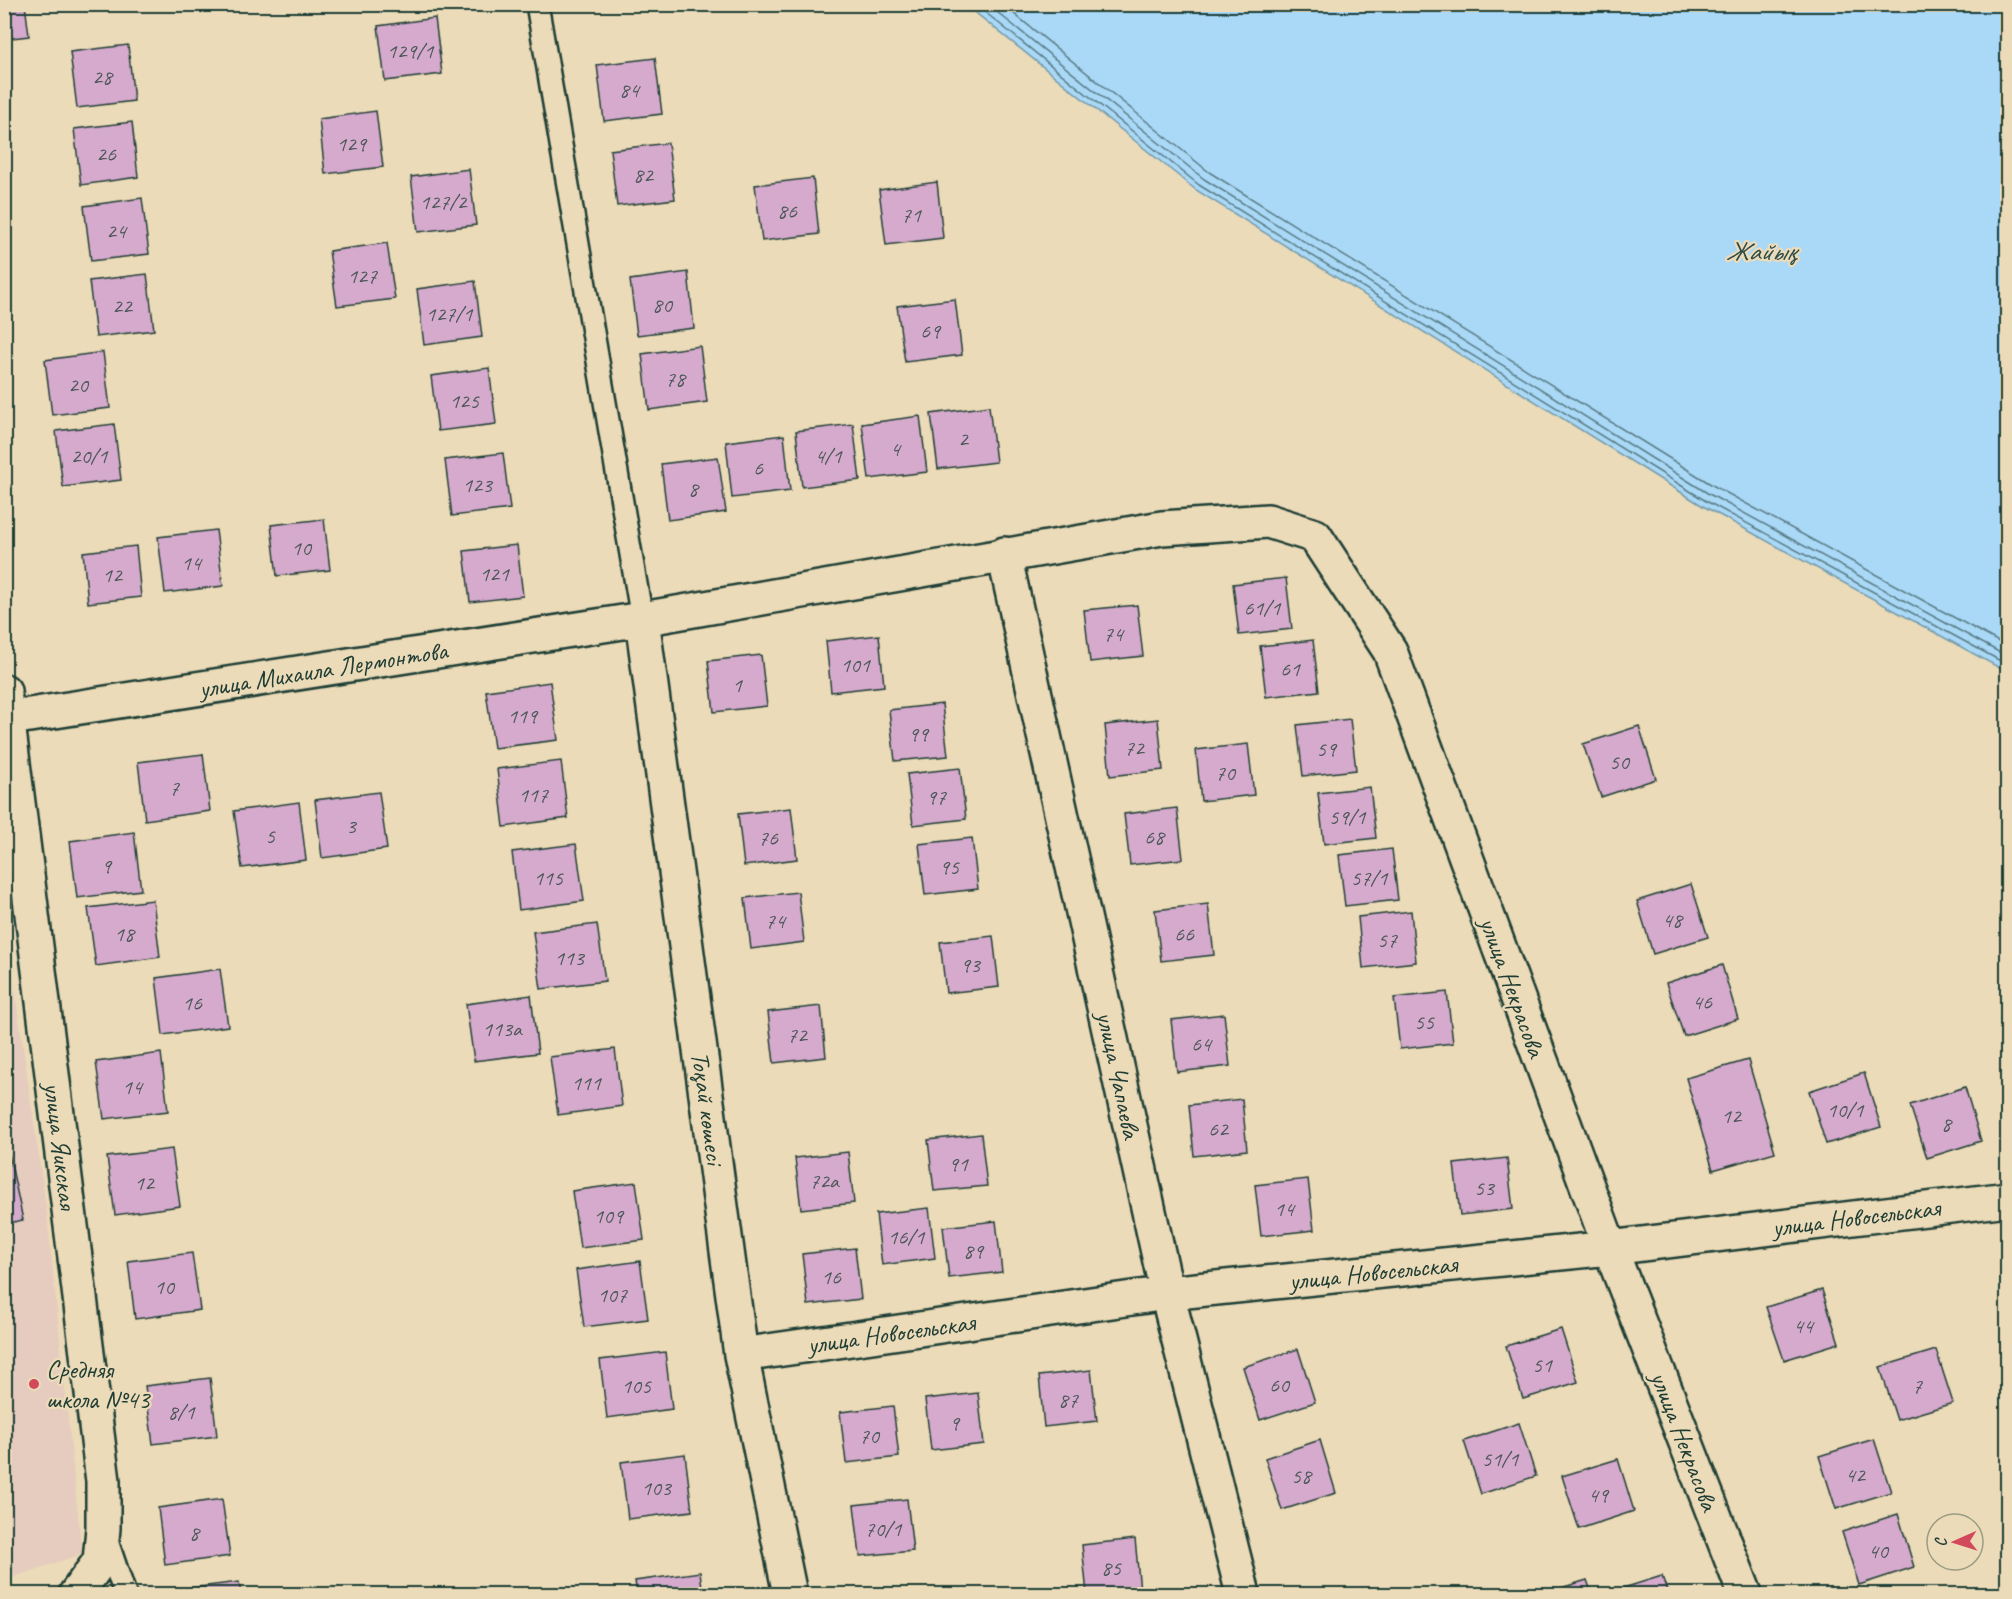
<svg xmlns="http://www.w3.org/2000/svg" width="2012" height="1599" font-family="Caveat,sans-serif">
<rect width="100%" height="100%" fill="#ecdbb8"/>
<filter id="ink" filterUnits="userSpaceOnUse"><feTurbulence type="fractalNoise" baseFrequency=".0167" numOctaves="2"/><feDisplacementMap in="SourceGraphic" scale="12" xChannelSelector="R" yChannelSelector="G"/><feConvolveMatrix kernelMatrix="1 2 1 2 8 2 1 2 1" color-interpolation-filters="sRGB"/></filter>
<g filter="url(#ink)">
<path fill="#e5ccbe" d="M4 915 47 1214 82 1554 5 1580Z"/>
<path fill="#aad8f7" stroke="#729aa9" stroke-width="1.5" d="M966 5H2007V672L1703 506 1196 190Z"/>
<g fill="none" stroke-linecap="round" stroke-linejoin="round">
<path stroke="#577b82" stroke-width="1.5" d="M975 4 1199 185 1706 501 2008 665
M987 4 1204 179 1709 494 2008 657
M1002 4 1209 172 1714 486 2008 647"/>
</g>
<path fill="#d6aacd" stroke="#1f3d34" stroke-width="1.5" d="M4 4H25L29 36 4 39Z
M435 18 442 74 385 81 378 26Z
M128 45 134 101 77 108 70 52Z
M655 58 662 114 604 121 597 65Z
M376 111 383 167 325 174 319 119Z
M132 122 138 177 81 185 74 129Z
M668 143 675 199 617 206 610 150Z
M469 169 476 225 418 232 411 177Z
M813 178 819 234 762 241 755 185Z
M937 182 943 238 886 245 879 190Z
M142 198 149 254 91 261 84 206Z
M387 243 395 299 337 306 329 251Z
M688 272 694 328 637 335 630 280Z
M147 274 154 330 96 337 89 281Z
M475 281 482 337 424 345 417 289Z
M955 299 962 355 905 362 897 306Z
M700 346 707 402 649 410 642 354Z
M103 352 110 408 52 415 45 360Z
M489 368 496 424 438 431 431 376Z
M989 406 996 462 938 469 931 414Z
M920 416 927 472 869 479 862 424Z
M114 424 121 480 63 487 56 431Z
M853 424 860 480 802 487 796 431Z
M784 435 790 491 732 498 726 442Z
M503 453 510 509 452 516 445 460Z
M718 457 726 512 668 520 661 464Z
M324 519 330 570 277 576 271 525Z
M216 530 223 586 165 593 158 537Z
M517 545 523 596 470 602 464 551Z
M136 546 141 597 88 603 83 552Z
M1286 578 1292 629 1239 635 1233 584Z
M1137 605 1143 656 1090 662 1084 610Z
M879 635 884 686 831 692 826 641Z
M1313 640 1319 691 1266 697 1260 646Z
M761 655 767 706 714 712 708 661Z
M550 682 558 740 494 748 486 691Z
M942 704 948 756 895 761 889 710Z
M1158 719 1163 770 1110 776 1105 725Z
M1350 719 1356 770 1303 776 1297 725Z
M1639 726 1656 779 1601 797 1583 744Z
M1248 744 1254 795 1201 801 1196 750Z
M203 754 210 811 145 820 138 762Z
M561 761 568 818 504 827 497 769Z
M960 768 966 819 913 825 907 774Z
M1370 787 1376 838 1324 844 1318 793Z
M379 792 387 849 322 858 315 800Z
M299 802 306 860 242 868 234 811Z
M791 808 797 859 744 866 738 814Z
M1177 808 1183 859 1130 865 1124 814Z
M134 832 141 890 77 898 70 841Z
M972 838 978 889 925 895 919 844Z
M576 844 584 901 519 910 512 852Z
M1392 849 1398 900 1345 906 1339 855Z
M1691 884 1708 937 1653 954 1637 901Z
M798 892 804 942 751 949 745 898Z
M153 900 160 957 96 966 88 908Z
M1208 904 1214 955 1161 961 1155 910Z
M1411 911 1416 962 1363 968 1358 917Z
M597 924 605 981 541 989 533 932Z
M993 936 999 987 946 993 940 942Z
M1722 965 1738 1019 1684 1036 1666 983Z
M220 969 228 1026 163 1035 156 978Z
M1447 992 1453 1043 1400 1049 1394 998Z
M531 995 538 1053 474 1061 466 1004Z
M821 1006 826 1057 774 1063 768 1012Z
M1224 1014 1230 1066 1177 1072 1171 1020Z
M615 1049 622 1106 558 1115 550 1057Z
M161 1053 168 1111 104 1119 96 1062Z
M1748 1060 1775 1152 1713 1170 1686 1078Z
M1864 1073 1881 1127 1826 1144 1809 1091Z
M1965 1087 1981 1141 1927 1158 1910 1105Z
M1242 1099 1247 1150 1194 1156 1189 1105Z
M4 1131 23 1220 4 1224Z
M981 1134 987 1186 934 1191 928 1140Z
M172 1149 180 1206 115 1215 107 1157Z
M848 1152 854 1203 801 1209 795 1158Z
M1507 1158 1513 1209 1460 1215 1454 1164Z
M1308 1179 1314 1230 1261 1236 1255 1185Z
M636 1182 644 1240 580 1248 572 1191Z
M929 1208 935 1258 882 1265 876 1214Z
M996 1221 1002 1272 949 1278 943 1227Z
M855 1248 861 1299 808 1305 802 1254Z
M192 1253 200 1310 135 1319 128 1261Z
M640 1261 648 1319 584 1327 576 1270Z
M1822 1290 1839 1343 1784 1360 1766 1307Z
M1561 1329 1578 1382 1523 1399 1506 1346Z
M1298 1349 1315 1402 1260 1420 1243 1367Z
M1936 1350 1953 1403 1897 1420 1880 1367Z
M665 1352 672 1409 607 1418 600 1360Z
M1091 1370 1097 1421 1044 1427 1039 1376Z
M210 1378 217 1436 153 1444 145 1386Z
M978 1393 984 1444 931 1450 925 1399Z
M893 1406 899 1457 846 1463 840 1412Z
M1519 1423 1536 1476 1481 1494 1464 1441Z
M1874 1439 1891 1492 1836 1509 1819 1456Z
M1320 1440 1336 1493 1282 1510 1265 1458Z
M685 1454 692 1511 628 1519 621 1462Z
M1618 1459 1634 1511 1579 1529 1562 1476Z
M222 1499 230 1556 165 1565 158 1508Z
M907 1499 913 1551 860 1556 854 1505Z
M1898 1514 1914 1567 1859 1585 1842 1532Z
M1135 1539 1140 1590 1087 1594 1082 1545Z
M700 1572 703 1594H637L635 1581Z
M1662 1576 1668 1594H1607V1593Z
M1587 1580 1592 1594H1541Z
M239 1582 241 1594H176L175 1590Z"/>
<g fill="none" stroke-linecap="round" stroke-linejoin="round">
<g stroke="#1f3d34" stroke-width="26">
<path id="lane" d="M537 4 642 619
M106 1538 125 1594"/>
</g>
<g stroke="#1f3d34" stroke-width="38">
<path id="street" d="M1004 554 1167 1293 1243 1594
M642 619 741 1355 790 1594
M4 691 103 1481V1528L100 1561 76 1594
M741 1355 1167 1293 1610 1248 2008 1199"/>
</g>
<g stroke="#1f3d34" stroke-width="38">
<path id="secondary" d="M4 719 642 619 1162 528 1268 521 1315 536 1390 651 1610 1248 1745 1594"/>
</g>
<use href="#lane" stroke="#ecdbb8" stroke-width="21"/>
<use href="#street" stroke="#ecdbb8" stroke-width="33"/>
<use href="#secondary" stroke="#ecdbb8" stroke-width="33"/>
</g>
</g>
<circle fill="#d1495b" stroke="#ecdbb8" stroke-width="2" cx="34" cy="1384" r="6"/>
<g text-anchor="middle" stroke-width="4.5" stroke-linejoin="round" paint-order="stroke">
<g font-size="22" fill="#4d585a">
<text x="410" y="58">129/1</text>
<text x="102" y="84">28</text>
<text x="629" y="97">84</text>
<text x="351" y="151">129</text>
<text x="106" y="161">26</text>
<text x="643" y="182">82</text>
<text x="443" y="209">127/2</text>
<text x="787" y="218">86</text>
<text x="911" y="222">71</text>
<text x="116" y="238">24</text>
<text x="362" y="283">127</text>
<text x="662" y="312">80</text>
<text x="122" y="313">22</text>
<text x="449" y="321">127/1</text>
<text x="930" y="338">69</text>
<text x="675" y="386">78</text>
<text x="78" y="392">20</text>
<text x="464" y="408">125</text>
<text x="963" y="446">2</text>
<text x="895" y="456">4</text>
<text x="89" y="463">20/1</text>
<text x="828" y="463">4/1</text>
<text x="758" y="475">6</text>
<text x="477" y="492">123</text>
<text x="693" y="496">8</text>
<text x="301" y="555">10</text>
<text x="191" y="570">14</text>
<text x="494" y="581">121</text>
<text x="112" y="582">12</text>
<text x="1262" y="615">61/1</text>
<text x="1113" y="641">74</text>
<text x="855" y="672">101</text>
<text x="1290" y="676">61</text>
<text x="737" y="692">1</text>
<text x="522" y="723">119</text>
<text x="918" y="741">99</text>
<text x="1134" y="755">72</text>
<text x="1326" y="756">59</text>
<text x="1619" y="769">50</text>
<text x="1225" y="780">70</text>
<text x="174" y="795">7</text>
<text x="533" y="802">117</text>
<text x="936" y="804">97</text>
<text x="1347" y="824">59/1</text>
<text x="351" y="833">3</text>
<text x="270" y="843">5</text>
<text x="1154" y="844">68</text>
<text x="768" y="845">76</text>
<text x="106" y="873">9</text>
<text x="949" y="874">95</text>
<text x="548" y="885">115</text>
<text x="1369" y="885">57/1</text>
<text x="1672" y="927">48</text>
<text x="775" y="928">74</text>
<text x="124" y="941">18</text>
<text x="1184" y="941">66</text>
<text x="1387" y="947">57</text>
<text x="569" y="965">113</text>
<text x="970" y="972">93</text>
<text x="1702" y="1009">46</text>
<text x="192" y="1010">16</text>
<text x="1424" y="1029">55</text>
<text x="502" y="1036">113а</text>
<text x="797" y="1042">72</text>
<text x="1201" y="1051">64</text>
<text x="586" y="1090">111</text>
<text x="132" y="1094">14</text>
<text x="1845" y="1117">10/1</text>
<text x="1731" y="1123">12</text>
<text x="1946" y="1131">8</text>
<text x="1218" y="1136">62</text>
<text x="958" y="1171">91</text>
<text x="824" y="1188">72а</text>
<text x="144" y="1190">12</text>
<text x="1484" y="1195">53</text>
<text x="1284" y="1216">14</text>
<text x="608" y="1223">109</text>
<text x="906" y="1244">16/1</text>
<text x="973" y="1258">89</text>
<text x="831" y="1284">16</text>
<text x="164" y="1294">10</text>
<text x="612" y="1302">107</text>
<text x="1803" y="1333">44</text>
<text x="1542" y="1372">51</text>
<text x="1279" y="1392">60</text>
<text x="636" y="1393">105</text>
<text x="1917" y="1393">7</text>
<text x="1068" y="1407">87</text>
<text x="181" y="1419">8/1</text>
<text x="954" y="1430">9</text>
<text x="869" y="1443">70</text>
<text x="1500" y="1466">51/1</text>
<text x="1855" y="1482">42</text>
<text x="1301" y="1483">58</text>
<text x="656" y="1495">103</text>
<text x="1598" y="1502">49</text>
<text x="883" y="1536">70/1</text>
<text x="194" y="1540">8</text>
<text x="1878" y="1558">40</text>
<text x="1111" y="1575">85</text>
</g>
<g font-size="26" fill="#1f3d34" stroke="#ecdbb8">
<text transform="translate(323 669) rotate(-9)" y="9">улица Михаила Лермонтова</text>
<text transform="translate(1513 987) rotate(70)" y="9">улица Некрасова</text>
<text transform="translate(1119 1075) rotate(78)" y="9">улица Чапаева</text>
<text transform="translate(708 1108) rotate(82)" y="9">Тоқай көшесі</text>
<text transform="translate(61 1146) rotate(83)" y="9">улица Яикская</text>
<text transform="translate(1856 1217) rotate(-7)" y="9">улица Новосельская</text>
<text transform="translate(1373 1272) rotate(-6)" y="9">улица Новосельская</text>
<text transform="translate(891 1333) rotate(-8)" y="9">улица Новосельская</text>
<text transform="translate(1685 1441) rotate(69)" y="9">улица Некрасова</text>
</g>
<g font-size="26" fill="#1f3d34" stroke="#ecdbb8" text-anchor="start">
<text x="46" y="1378">Средняя<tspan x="46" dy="30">школа №43</tspan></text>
</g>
<g font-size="27" font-style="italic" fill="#2d4c48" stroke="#ecdbb8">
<text x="1761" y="260">Жайық</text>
</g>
</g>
<rect width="2012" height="1599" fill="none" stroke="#ecdbb8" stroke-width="24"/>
<rect x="12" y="12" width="1988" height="1575" fill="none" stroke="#1f3d34" stroke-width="2" filter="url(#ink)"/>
<g transform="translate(1955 1542) rotate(267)"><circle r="28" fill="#ecdbb8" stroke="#9a9c83" stroke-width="1.5"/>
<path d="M0-4.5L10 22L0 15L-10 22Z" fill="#d1495b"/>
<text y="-9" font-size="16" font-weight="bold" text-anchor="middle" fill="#1f3d34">С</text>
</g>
</svg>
